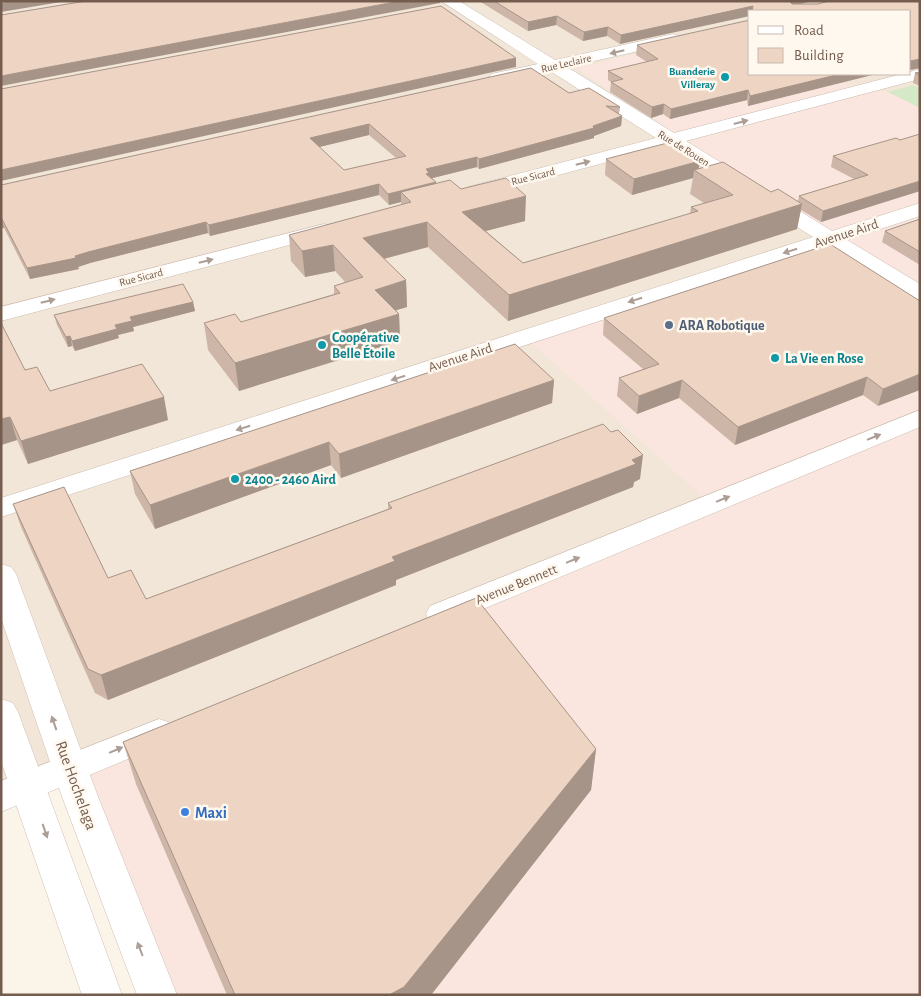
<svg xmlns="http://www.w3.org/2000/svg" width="921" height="996" font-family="'Alegreya Sans',sans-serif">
<rect width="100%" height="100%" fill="#fbf4e9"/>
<path fill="#f2e6d8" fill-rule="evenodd" d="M1 1H920V421L1 798ZM750 11H910V74H750Z"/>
<path fill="#fae6de" d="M742 29 750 74H826L848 85 892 93 920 108V995H157L70 770 713 506 524 336 829 238 577 68Z"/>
<path fill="#d5e8c8" d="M913 85 920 88V108L888 92Z"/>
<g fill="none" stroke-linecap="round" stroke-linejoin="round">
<g stroke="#ccbcaf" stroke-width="1">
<path id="street" d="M441 1H459L555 60 673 34 679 36 681 39 679 42 567 67 674 133 902 74H910V72L920 69V79L686 141 832 231 920 203V216L847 240 920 284V301L912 299 828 246 1 517V498L813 237 668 146 475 197 468 195 465 191 468 187 656 138 550 71 497 83 491 82 489 78 491 74 538 64Z
M324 224 331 226 334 230 331 234 1 321V307Z
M920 410V427L452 622 441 625 430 622 426 614 430 606Z
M159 719 171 723 176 732 171 741 1 812V781Z"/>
</g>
<g stroke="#d1beb0" stroke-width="1">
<path id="secondary" d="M1 564 11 567 16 574 97 794 177 995H137L61 794 1 618Z
M1 699 13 703 18 712 122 995H82L1 761Z"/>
</g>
<use href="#street" fill="#fff" fill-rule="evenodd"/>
<use href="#secondary" fill="#fff" fill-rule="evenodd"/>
</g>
<path fill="#cdb6a7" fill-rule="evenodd" d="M479 1H812L801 4 920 1V68L910 70V11H750L620 44 607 36 583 41 556 25 528 31Z
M637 45 750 74H876L748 106 747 100 670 119 663 114 651 118 610 92 611 82 608 80V71L647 62 636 55Z
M531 68 569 93 620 107 619 114 622 116 621 126 594 136V138L479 169 477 167 432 178 436 183 461 189 525 221 486 231 523 263 690 214 691 207 704 203 690 194 693 178 632 195 605 175 606 159 700 161 699 168 798 201 799 196 854 179 831 167 833 156 900 140 920 134V191L821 222 801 210 797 229 508 321 428 247 384 259 406 280 407 307 396 310 399 314 400 341 239 391 208 350 204 323 241 322 334 294V286L345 282 335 271 305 277 291 261 289 235 401 205V202L389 205 379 195 210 236 208 233 90 263 78 267 79 269 30 279 4 228H1V185ZM369 135 396 158 344 170 319 147Z
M920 72V86L913 83 915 73Z
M920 219V265L882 242 885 231Z
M920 301 878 406 863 395 735 445 679 398 637 414 617 396 619 378 643 369 603 335 604 318Z
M193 302 195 311 133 327 134 331 118 335 119 338 75 351 72 346 68 347 57 325 54 315Z
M25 370 50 391 168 420 28 464 17 440 1 445Z
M554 380 552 403 341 478 331 465 155 529 135 494 130 471Z
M640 479 634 482 633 487 396 580V585L108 700 95 693 21 527 13 504 108 578 146 599 388 509V503Z
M123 742 596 749 591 790 431 995H227L136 784Z"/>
<path fill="#a79488" d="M10 1H67L1 12V3Z
M400 1H440V3L1 86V76Z
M790 1H812L792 6 788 11Z
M753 6 752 11H750V16L620 44 621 35Z
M557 16 556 25 528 31V22Z
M608 27 607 36 583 41 584 32Z
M516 58V67L1 181V170Z
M920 59V68L910 70V61Z
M840 74H876L748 106 750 96Z
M748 90 747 100 670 119 671 109Z
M664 104 663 114 651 118 652 107Z
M622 116 621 126 594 136V138L479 169V159L593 126Z
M369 124V135L311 149 310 138Z
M477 157V167L429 179 426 184V169Z
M700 161 698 172 694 170 693 178 632 195 634 179Z
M920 181V191L821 222 823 211Z
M436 182V193L401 192V202L389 205 388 194Z
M379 184V195L210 236 209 225Z
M526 196 525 221 462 237V212Z
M802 204 797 229 508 321 509 295Z
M1 217 4 228H1Z
M206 222 208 233 90 263 78 267 79 269 30 279 27 268 75 256 88 252Z
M427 222 428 247 364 264 363 238Z
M333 245 335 271 305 277 302 251Z
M406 280 407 307 377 316 375 290Z
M193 302 195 311 133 327 134 331 118 335 119 338 75 351 72 341 115 325 130 317Z
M399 314 400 341 239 391 235 363Z
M70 336 72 346 68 347 66 337Z
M920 374V390L878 406 883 389Z
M867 377 863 395 735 445 738 427Z
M554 380 552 403 341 478 339 454Z
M682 380 679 398 637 414 639 396Z
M164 397 168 420 28 464 21 441Z
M10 417 17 440 1 445V419Z
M329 442 331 465 155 529 150 505Z
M643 455 640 479 634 482 633 487 396 580V585L108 700 101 675Z
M596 749 591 790 431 995H389Z"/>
<path fill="#eed4c2" stroke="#a79488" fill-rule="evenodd" d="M86 1H400L1 76V15Z
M494 1H790V2L792 4H818L829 1H920V59L910 61V11H752L753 6 621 35 608 27 584 32 557 16 528 22Z
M441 6 516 58 1 170V89Z
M750 20V74H840L750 96 748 90 671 109 664 104 652 107 611 82 623 79 608 71 658 59 637 45Z
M531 68 569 93 589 88 620 107 606 106 622 116 593 126 594 128 479 159 477 157 426 169 429 173 426 174 436 182 388 194 379 184 209 225 206 222 88 252 75 256 76 258 27 268 1 217V185ZM369 124 406 156 344 170 310 138Z
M920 72V75L915 73Z
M920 134V181L823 211 799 196 868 175 833 156 896 138 900 140Z
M671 142 700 161 634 179 606 159Z
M723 162 771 192 778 189 802 204 509 295 427 222 363 238 406 280 375 290 399 314 235 363 204 323 235 314 241 322 340 293 334 286 363 277 333 245 302 251 289 235 411 202 401 192 450 180 461 189 506 178 526 196 462 212 523 263 698 211 691 207 733 195 694 170Z
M920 219V252L885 231Z
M830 244 920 301V374L883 389 867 377 738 427 682 380 639 396 619 378 659 364 604 318Z
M183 284 193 302 130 317 132 321 115 325 117 329 72 341 70 336 66 337 54 315Z
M1 323 25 370 37 367 50 391 142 364 164 397 21 441 10 417 1 419Z
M515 344 554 380 339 454 329 442 150 505 130 471Z
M603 424 611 432 618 430 643 455 632 460 636 464 392 557 395 561 101 675 88 669 13 504 64 487 108 578 131 570 146 599 392 508 388 503Z
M476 598 596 749 404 987 389 995H235L123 742Z"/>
<defs><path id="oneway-solid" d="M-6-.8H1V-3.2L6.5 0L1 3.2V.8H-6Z" transform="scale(1.25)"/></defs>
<g fill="#ac9d95">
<use href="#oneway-solid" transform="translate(617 52) rotate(167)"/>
<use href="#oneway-solid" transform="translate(741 122) rotate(-15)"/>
<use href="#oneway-solid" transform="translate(583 163) rotate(-14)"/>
<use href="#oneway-solid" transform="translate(790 251) rotate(162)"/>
<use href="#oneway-solid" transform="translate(206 261) rotate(-14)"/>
<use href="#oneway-solid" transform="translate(635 300) rotate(162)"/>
<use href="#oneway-solid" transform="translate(48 301) rotate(-14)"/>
<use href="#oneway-solid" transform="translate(398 378) rotate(162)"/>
<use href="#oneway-solid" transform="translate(243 428) rotate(162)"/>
<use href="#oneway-solid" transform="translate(874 437) rotate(-22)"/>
<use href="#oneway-solid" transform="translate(723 499) rotate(-22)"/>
<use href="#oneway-solid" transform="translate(573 560) rotate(-22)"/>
<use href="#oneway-solid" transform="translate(54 723) rotate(-109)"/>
<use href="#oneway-solid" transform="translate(116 750) rotate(-23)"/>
<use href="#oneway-solid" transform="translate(45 831) rotate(71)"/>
<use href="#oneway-solid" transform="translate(140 949) rotate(-111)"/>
</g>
<g fill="#0f9aa8" stroke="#fef8ef" stroke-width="2">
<circle cx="725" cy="77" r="5"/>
<circle cx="322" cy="345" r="5"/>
<circle cx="775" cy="358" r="5"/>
<circle cx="235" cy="479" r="5"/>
</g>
<circle fill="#5c6f8a" stroke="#fef8ef" stroke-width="2" cx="669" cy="325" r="5"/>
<circle fill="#3f7fe0" stroke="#fef8ef" stroke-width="2" cx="185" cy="812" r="5"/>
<g text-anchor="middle" stroke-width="5" stroke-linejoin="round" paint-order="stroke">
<g font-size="11" fill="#745c4e" stroke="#fef8ef">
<text transform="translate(566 63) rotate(-13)" y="4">Rue Leclaire</text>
<text transform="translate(684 148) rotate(32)" y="4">Rue de Rouen</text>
<text transform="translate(533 176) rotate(-14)" y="4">Rue Sicard</text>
<text transform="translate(141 277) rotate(-14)" y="4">Rue Sicard</text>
</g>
<g font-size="11" font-weight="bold" fill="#0d838f" stroke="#fef8ef" text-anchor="end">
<text x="715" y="75">Buanderie<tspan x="715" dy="13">Villeray</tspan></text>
</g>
<g font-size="14" fill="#745c4e" stroke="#fef8ef">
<text transform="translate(846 233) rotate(-18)" y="5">Avenue Aird</text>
<text transform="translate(460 357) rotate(-18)" y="5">Avenue Aird</text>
<text transform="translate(516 584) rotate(-22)" y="5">Avenue Bennett</text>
</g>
<g font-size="14" font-weight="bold" fill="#4e5e75" stroke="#fef8ef" text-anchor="start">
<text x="679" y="330">ARA Robotique</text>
</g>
<g font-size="14" font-weight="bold" fill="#0d838f" stroke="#fef8ef" text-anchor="start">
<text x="332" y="342">Coopérative<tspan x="332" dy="16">Belle Étoile</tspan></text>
<text x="785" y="363">La Vie en Rose</text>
<text x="245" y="484">2400 - 2460 Aird</text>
</g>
<g font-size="16" fill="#745c4e" stroke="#fef8ef">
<text transform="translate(77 785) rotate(70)" y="6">Rue Hochelaga</text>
</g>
<g font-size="16" font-weight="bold" fill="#366cbe" stroke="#fef8ef" text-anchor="start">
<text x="195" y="818">Maxi</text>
</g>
</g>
<rect width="921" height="996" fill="none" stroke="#745c4e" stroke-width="5"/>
<rect x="748" y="10" width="162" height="65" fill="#fef8ef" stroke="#c7baaf"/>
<rect x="758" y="26" width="25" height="8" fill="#ffffff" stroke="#c7baaf"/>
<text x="794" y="35" font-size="15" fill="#745c4e">Road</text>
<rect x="758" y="48" width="25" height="15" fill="#eed4c2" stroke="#c7baaf"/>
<text x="794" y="60" font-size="15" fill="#745c4e">Building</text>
</svg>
